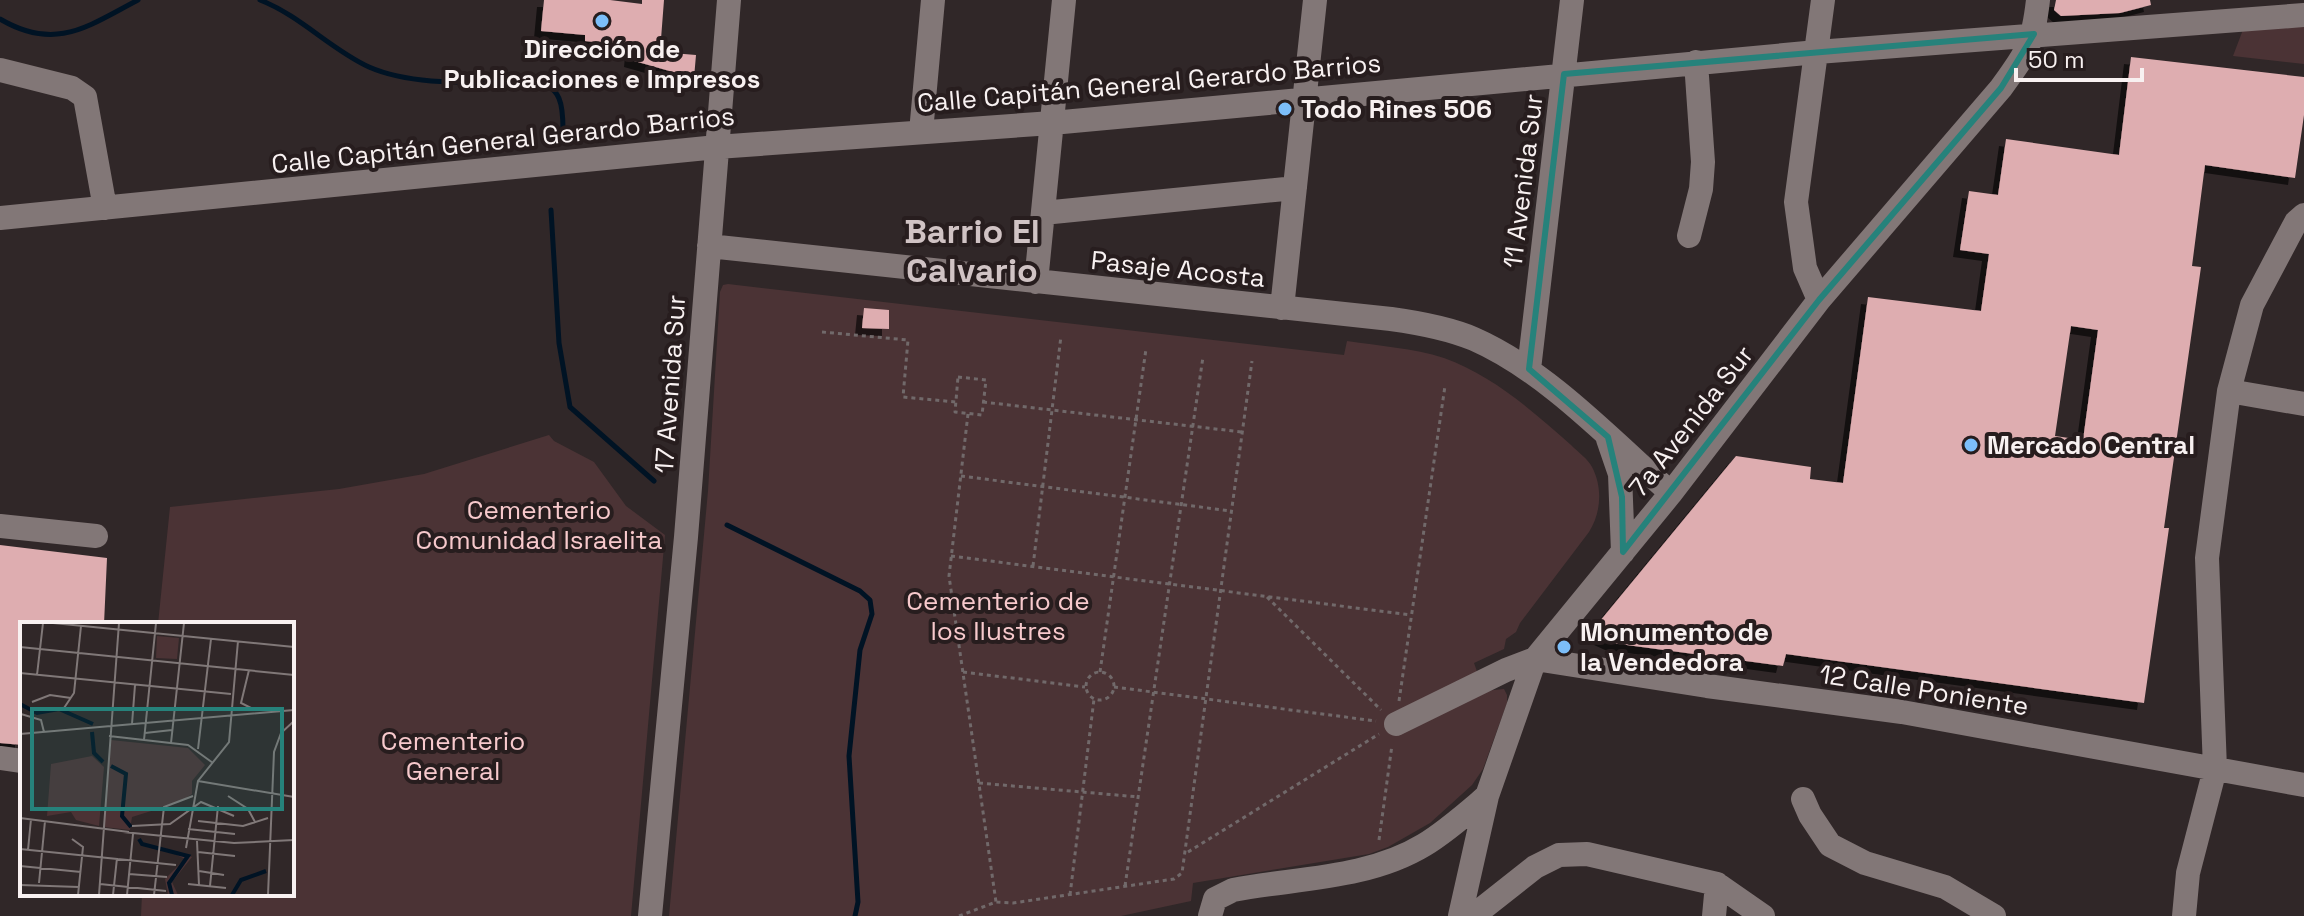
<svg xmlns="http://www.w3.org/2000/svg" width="2304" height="916" font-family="'Space Grotesk',sans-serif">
<defs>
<filter id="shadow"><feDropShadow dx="-7" dy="7" stdDeviation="0" flood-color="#0009"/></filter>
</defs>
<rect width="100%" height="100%" fill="#302728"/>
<path fill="#4b3335" d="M2304 24V64L2233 56 2244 27Z
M728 284 1344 355 1347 341C1379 346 1413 348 1444 358 1492 375 1534 412 1571 445 1578 452 1588 459 1592 467 1603 488 1601 513 1589 532L1520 623 1516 632 1506 639 1504 649 1474 663 1484 691 1504 689 1507 695V703L1483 769 1472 785 1430 823 1388 847 1369 854 1193 883 1191 901 1121 916H669L708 491 720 292 723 285Z
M549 435 554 441 594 462 626 506 665 535 631 916H141L142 894H292V624H158L170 507 339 489 424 474Z"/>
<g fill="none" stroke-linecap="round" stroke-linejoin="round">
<path stroke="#001324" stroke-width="5" d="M260 0C301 16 330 49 369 67 417 88 482 81 533 82 562 84 563 107 563 130
M0 19C56 52 88 26 138 0
M551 210 559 343 570 407 654 481
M727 525 860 591 870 600 872 614 860 650 849 756 858 902 855 916"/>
</g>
<path fill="#deadb0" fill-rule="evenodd" filter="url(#shadow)" d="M544 0H610L642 4V0H664L660 52 696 55 694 78 631 60 632 50 605 48 602 43 585 41V35L541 31Z
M2056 0H2150L2151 5 2120 13 2061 16 2054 10Z
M2131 57 2304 77V115L2295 178 2205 165 2192 266 2201 267 2164 528H2169L2144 703 1786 654 1783 666 1612 643 1601 638 1598 630 1600 621 1736 456 1811 467 1810 479 1843 483 1868 297 1981 311 1989 254 1960 250 1969 191 1998 195 2006 139 2119 155ZM2071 326 2098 330 2083 440 2055 436Z
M864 308 889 310V329L862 328Z
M0 545 107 558 104 624H22V745L0 743Z"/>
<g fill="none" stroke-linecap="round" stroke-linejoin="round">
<path stroke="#71696a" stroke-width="3" stroke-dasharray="4 4" stroke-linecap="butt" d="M822 332 908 340 903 397 956 402
M958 377 986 380 982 415 955 412Z
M983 402 1242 432
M968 414 949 576 996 902
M961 476 1231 511
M951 556 1411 615
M1033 566 1061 336
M1267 597 1381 710
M1086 686a14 14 0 1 1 28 0a14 14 0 1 1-28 0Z
M963 672 1085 687
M1100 672 1146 349
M1114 687 1376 721
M1399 701 1445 386
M979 783 1139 797
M1379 840 1392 745
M1188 852 1379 734
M1125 886 1203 357
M1070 895 1094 699
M959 916 996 902 1013 903 1174 879 1182 873 1252 361"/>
<path stroke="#827777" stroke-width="24" d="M0 70 72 88 85 97 105 208
M921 132 933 0
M1043 213 1295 188
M0 218 717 147 1052 123 1817 52 2304 15
M1689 236 1701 189 1703 162 1696 62
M709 246 1391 319C1420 323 1448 328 1474 339 1547 371 1612 441 1671 493
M1036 282 1064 0
M1819 300 1805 268 1796 202 1823 0
M1282 308 1315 0
M1529 369 1572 0
M2229 391 2304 404
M1608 439 1620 474 1623 552
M0 526 96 536
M1396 724 1506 670 1535 659 1707 686 1902 712 2304 785
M0 758 22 761
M1803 799 1810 815 1830 845 1865 863 1945 887 1994 916
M650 916 686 537 729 0
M1210 916 1215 899 1233 890C1296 878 1368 879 1424 845 1447 831 1467 813 1487 796
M1460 916 1487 796 1535 659 1671 493 1819 300 2001 88C2027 52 2033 45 2038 0
M1473 916 1535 867 1559 855 1587 854 1717 884 1763 916
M1714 916 1717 884
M2184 916 2188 873 2215 769 2207 558 2229 391 2252 305 2296 222 2304 215"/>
</g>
<path fill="none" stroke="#26827b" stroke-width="6" stroke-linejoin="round" d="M2034 34 2001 88 1819 300 1623 552 1622 497 1608 437 1529 369 1564 74Z"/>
<g fill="#7cbef9" stroke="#271d1e" stroke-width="3">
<circle cx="602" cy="21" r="8"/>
<circle cx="1285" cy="109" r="8"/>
<circle cx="1971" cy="445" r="8"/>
<circle cx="1564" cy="647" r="8"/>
</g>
<g text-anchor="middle" stroke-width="8" stroke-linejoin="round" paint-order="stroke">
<g font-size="26" font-weight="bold" fill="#f8f1f1" stroke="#271d1e" text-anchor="start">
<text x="602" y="58" text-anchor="middle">Dirección de<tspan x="602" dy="30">Publicaciones e Impresos</tspan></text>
<text x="1301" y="118">Todo Rines 506</text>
<text x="1987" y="454">Mercado Central</text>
<text x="1580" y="641">Monumento de<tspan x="1580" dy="30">la Vendedora</tspan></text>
</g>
<g font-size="26" fill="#f8f1f1" stroke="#271d1e">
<text transform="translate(1149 83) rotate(-5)" y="9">Calle Capitán General Gerardo Barrios</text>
<text transform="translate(503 140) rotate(-6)" y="9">Calle Capitán General Gerardo Barrios</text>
<text transform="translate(1523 181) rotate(-83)" y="9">11 Avenida Sur</text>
<text transform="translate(1178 269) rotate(6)" y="9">Pasaje Acosta</text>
<text transform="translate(670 384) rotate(-86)" y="9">17 Avenida Sur</text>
<text transform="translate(1691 421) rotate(-52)" y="9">7a Avenida Sur</text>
<text transform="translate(1924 690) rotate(9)" y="9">12 Calle Poniente</text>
</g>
<g font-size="26" fill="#f7c9cc" stroke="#271d1e">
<text x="539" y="519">Cementerio<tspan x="539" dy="30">Comunidad Israelita</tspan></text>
<text x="998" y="610">Cementerio de<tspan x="998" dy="30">los Ilustres</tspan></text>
<text x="453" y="750">Cementerio<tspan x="453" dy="30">General</tspan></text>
</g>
<g font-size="34" font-weight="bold" fill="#d0c3c4" stroke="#271d1e">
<text x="972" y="243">Barrio El<tspan x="972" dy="39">Calvario</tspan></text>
</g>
</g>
<g transform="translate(20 622)">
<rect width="274" height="274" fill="#302728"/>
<path d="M137 14 159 16 157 37 136 36ZM91 118 168 126 185 143 172 159V172L160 180 112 195 110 208 84 205ZM72 134 84 145 79 204 56 198 51 190 27 194 31 142ZM141 225 172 235 152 260 158 273H148L145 257 165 237Z" fill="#4b3335"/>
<path fill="none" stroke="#001324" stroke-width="4" d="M0 82 17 91 39 87 73 102M72 110 74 131 83 140M91 144 106 152 102 194 111 205M119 217 122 222 168 234 149 261 152 273M212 273 221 258 246 249"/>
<path fill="none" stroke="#807878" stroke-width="2" d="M33 1 274 25M0 25 274 53M229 48 221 81 233 87M0 51 211 72M17 53 23 1M12 80 30 73 51 76M44 86 54 71 61 4M1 92 21 98 24 110M112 102 115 63M125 111 152 108M0 112 274 88M89 114 168 123 193 141M124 118 136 1M151 121 164 1M178 127 191 17M178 159 274 175M208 174 228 187 235 200M0 196 109 210M178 199 223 204 248 196M112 204 150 202 181 180 214 194M168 207 215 212M103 210 214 221 274 218M52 217 63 225 58 273M177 219 179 263M166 226 178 159 209 120 218 19M0 227 156 243M8 228 11 197M178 230 215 234M0 244 61 250M179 249 204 253M109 252 147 255M19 261 25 199M80 262 146 269M168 262 206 266M0 263 59 265M190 264 198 184M79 273 99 1M93 273 97 236M107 273 113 212M134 273 144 185 173 174M248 273 254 130 261 111 274 99"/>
<path fill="#26827b" fill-opacity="0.15" stroke="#26827b" stroke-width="4" d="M12 87H262V187H12Z"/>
<rect width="274" height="274" fill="none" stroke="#f8f1f1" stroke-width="4"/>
</g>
<path d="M2016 68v12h126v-12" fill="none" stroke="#f8f1f1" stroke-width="4"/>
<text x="2028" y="68" font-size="24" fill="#f8f1f1" stroke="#271d1e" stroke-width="6" paint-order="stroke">50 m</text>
</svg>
